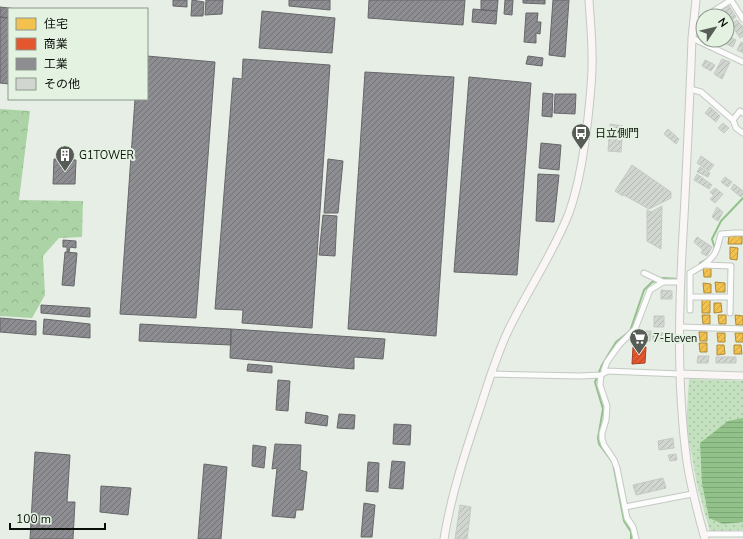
<svg xmlns="http://www.w3.org/2000/svg" width="743" height="539" font-family="'Nunito Sans','Noto Sans JP',sans-serif">
<defs>
<pattern id="forest-crowns" width="20" height="18" patternUnits="userSpaceOnUse"><rect width="20" height="18" fill="#acd3a5"/><path d="M2 6a3 3 0 1 1 6 0M12 15a3 3 0 1 1 6 0" fill="none" stroke="#93b48d"/></pattern>
<pattern id="park-dots" width="8" height="8" patternUnits="userSpaceOnUse"><rect width="8" height="8" fill="#c4e1bf"/><path d="M2 2h.1M6 6h.1" fill="none" stroke="#a7c0a3" stroke-width="1.8" stroke-linecap="round"/></pattern>
<pattern id="water-rules" width="6" height="5" patternUnits="userSpaceOnUse"><rect width="6" height="5" fill="#92c28a"/><path d="M0 2.5h6" fill="none" stroke="#7da676"/></pattern>
<pattern id="homes-hatch" width="6" height="6" patternUnits="userSpaceOnUse"><rect width="6" height="6" fill="#f2c14e"/><path d="M-1 1l2-2M0 6l6-6M5 7l2-2" fill="none" stroke="#cea543"/></pattern>
<pattern id="shops-hatch" width="6" height="6" patternUnits="userSpaceOnUse"><rect width="6" height="6" fill="#e4572e"/><path d="M-1 1l2-2M0 6l6-6M5 7l2-2" fill="none" stroke="#b74625"/></pattern>
<pattern id="industry-hatch" width="6" height="6" patternUnits="userSpaceOnUse"><rect width="6" height="6" fill="#8d8d92"/><path d="M-1 1l2-2M0 6l6-6M5 7l2-2" fill="none" stroke="#717275"/></pattern>
<pattern id="building-hatch" width="6" height="6" patternUnits="userSpaceOnUse"><rect width="6" height="6" fill="#d1d7d0"/><path d="M-1 1l2-2M0 6l6-6M5 7l2-2" fill="none" stroke="#b2b7b1"/></pattern>
</defs>
<rect width="100%" height="100%" fill="#e7eee6"/>
<path fill="url(#forest-crowns)" d="M0 109 30 111 19 200 83 201 82 237 59 238 43 256 45 295 32 318 0 316Z"/>
<path fill="url(#park-dots)" d="M689 379 743 381V530L710 532 697 485 686 425Z"/>
<path fill="url(#water-rules)" d="M743 418V522L723 524 709 518 702 483 700 443 728 421Z"/>
<path fill="url(#homes-hatch)" stroke="#ac8b39" d="M729 236H742V244H728Z
M730 247 738 248 737 260 730 259Z
M703 267H711V277H704Z
M715 282 725 283V292H716Z
M703 283 711 284V293H704Z
M702 298H710V313H702Z
M714 303H721L722 312 714 313Z
M702 315H710V324H703Z
M718 315H726V324H719Z
M735 315 743 316V325H736Z
M699 332H707V341H700Z
M717 333H725V342H718Z
M735 333H743V342H736Z
M699 343H707V352H700Z
M717 345H724L725 354 717 355Z
M734 345H741L742 354H734Z"/>
<path fill="url(#shops-hatch)" stroke="#a34123" d="M633 347H646L645 363 632 364Z"/>
<path fill="url(#industry-hatch)" stroke="#666769" d="M173 0H187V7L173 6Z
M192 0 204 2 203 16H191Z
M206 0H223L222 14 205 15Z
M289 0H330V10L289 6Z
M369 0H465L463 25 368 18Z
M481 0H498L497 11 481 10Z
M505 0H513L512 15 504 14Z
M523 0H545V4L523 3Z
M553 0H569L565 57 549 55Z
M0 7 17 9H9V18L0 17Z
M473 9 497 11 496 24 472 22Z
M262 11 335 18 332 53 259 48Z
M526 13H538L537 22H541L540 34 536 33V43L524 42Z
M0 17 9 18V84L0 83Z
M147 56 215 62 196 318 120 314 135 99H147Z
M528 56 543 58 542 66 526 64Z
M243 59 330 65 312 328 242 323 243 310 215 309 233 78 242 79Z
M365 72 454 77 436 336 348 329Z
M469 77 531 83 517 275 454 272Z
M543 93 553 94 552 117 542 116Z
M555 94H576L575 114 554 113Z
M541 143 561 145 559 170 539 168Z
M54 159 76 160 75 184H53Z
M328 159 343 161 338 213H324Z
M538 174 559 175 554 222 536 221Z
M323 215 337 216 335 256 319 255Z
M63 240 76 241V248L70 247 69 252H67V247H63Z
M65 252 77 253 74 286 62 285Z
M41 305 90 308V317L41 313Z
M0 318 36 321V335L0 332Z
M44 319 90 324V338L43 334Z
M140 324 231 329V345L139 341Z
M231 329 385 339 383 359 354 357V369L230 358Z
M248 364 272 366V373L247 371Z
M278 380 290 381 288 411 276 410Z
M306 412 328 416 327 426 305 423Z
M339 414 355 415 354 429 337 428Z
M394 424 411 425 410 445 393 444Z
M275 444 301 445 300 470 307 472 303 510H296L295 518 272 516 277 468 272 469Z
M253 445 266 447 264 468 252 466Z
M35 452 70 455 67 502H75L73 539H30Z
M392 461 405 462 403 489 389 488Z
M368 462 379 463 378 492 366 491Z
M204 464 227 467 221 539H198Z
M101 486 131 488 128 515 100 512Z
M364 503 375 505 372 537H361Z"/>
<g fill="none" stroke-linecap="round" stroke-linejoin="round">
<path stroke="#92c28a" stroke-width="2" d="M715 249 712 239 721 221 743 198
M699 266 700 263 707 259
M660 279 663 278 679 279
M631 539V532L624 521 613 463 599 444 598 438 603 409 595 382 602 365 616 342 630 331 644 290 652 282 656 281"/>
</g>
<path fill="url(#building-hatch)" stroke="#c5cac4" d="M729 6 736 17 731 21 722 10Z
M737 20 743 27V36L740 38 731 24Z
M728 36 736 40 733 47 724 43 727 40Z
M741 42 743 43V53L737 50Z
M722 59 730 62 722 79 714 74Z
M705 60 715 65 711 71 702 66Z
M710 107 720 116 716 122 705 113Z
M723 123 729 128 724 133 718 128Z
M610 124 623 126 621 152 608 151Z
M668 129 679 139 676 144 664 134Z
M701 156 714 165 709 171 697 163Z
M632 165 671 192V198L649 209 624 195 623 196 615 191Z
M700 167 710 173 708 177 697 172Z
M697 174 712 185 709 189 694 180Z
M725 177 732 182 728 187 721 182Z
M734 184 743 191V194L741 197 731 189Z
M715 188 723 194 715 203 710 199 714 196 710 192Z
M662 206 661 249 647 241V210L651 212Z
M717 207 723 212 718 221 712 217Z
M697 237 712 247 707 256 701 253 703 250 694 242Z
M661 290 672 291V299H661Z
M654 316H664V327H654Z
M643 331H651L650 341H642Z
M652 332 672 334V342L653 340Z
M634 335H640V346L632 345Z
M698 356H709L708 363H697Z
M716 357H736V363H716Z
M673 438 674 448 659 450 658 441Z
M676 454 677 460 670 461 668 455Z
M663 478 666 488 636 495 633 485Z
M460 505 471 507 467 539H455Z"/>
<g fill="none" stroke-linecap="round" stroke-linejoin="round">
<g stroke="#c4c9c3" stroke-width="7">
<path id="street" d="M731 0 743 19
M706 16 731 0
M693 24 703 18
M692 38 743 62
M690 89 701 92 733 120 740 111 743 113
M733 120 736 128 743 133
M704 265 731 266 730 313
M644 273 663 282
M690 297H729
M690 310V273C699 268 710 262 715 253 718 248 719 240 721 234L734 233H743
M680 327 743 329
M606 372 604 370 607 362 619 345 635 329 650 290 663 282H680
M491 374 579 376 601 375 607 371 680 374
M601 375 600 385 607 406 606 420 602 433V439L604 445 614 460 617 468 627 518 633 527 636 539
M625 507 692 494
M703 534H743"/>
</g>
<g stroke="#c4c9c3" stroke-width="9">
<path id="secondary" d="M696 0 692 38C690 98 687 157 684 217 679 298 676 381 687 462 691 488 698 514 705 539
M680 374 743 376
M444 539C451 495 465 453 479 411 488 384 496 356 508 331 527 291 553 254 569 213 580 182 584 150 588 118 590 97 593 76 592 54 592 36 590 18 589 0"/>
</g>
<use href="#street" stroke="#fbfcfb" stroke-width="5"/>
<use href="#secondary" stroke="#f9f6f5" stroke-width="7"/>
</g>
<defs>
<g id="bus-pin" transform="scale(1)"><path d="M0 17L-7.5 6A9.5 9.5 0 1 1 7.5 6Z" fill="#575c56" stroke="#e4f2e2"/><path d="M-5-6H5V4H4V6H2V4H-2V6H-4V4H-5ZM-3.5-4V0h7V-4ZM-3.5 1.2v1.5H-2V1.2ZM2 1.2v1.5H3.5V1.2Z" fill="#fff"/></g>
<g id="building-pin" transform="scale(1)"><path d="M0 17L-7.5 6A9.5 9.5 0 1 1 7.5 6Z" fill="#575c56" stroke="#e4f2e2"/><path d="M-4-6H4V6H1V3H-1V6H-4ZM-2.5-4.3h1.7v1.8h-1.7ZM.8-4.3h1.7v1.8H.8ZM-2.5-1h1.7V.8h-1.7ZM.8-1h1.7V.8H.8Z" fill="#fff"/></g>
<g id="supermarket-pin" transform="scale(1)"><path d="M0 17L-7.5 6A9.5 9.5 0 1 1 7.5 6Z" fill="#575c56" stroke="#e4f2e2"/><path d="M-6-5.5h2.5l.6 2H6L4.5 2H-2.5L-4.4-4H-6ZM-1.5 3.2a1.3 1.3 0 1 0 .1 0ZM3 3.2a1.3 1.3 0 1 0 .1 0Z" fill="#fff"/></g>
</defs>
<g fill-rule="evenodd">
<use href="#bus-pin" x="581" y="133"/>
<use href="#building-pin" x="65" y="155"/>
<use href="#supermarket-pin" x="639" y="338"/>
</g>
<g text-anchor="middle" stroke-width="4" stroke-linejoin="round" paint-order="stroke">
<g font-size="11" fill="#0a0e09" stroke="#e4f2e2" text-anchor="start">
<text x="595" y="137">日立側門</text>
<text x="79" y="159">G1TOWER</text>
<text x="653" y="342">7-Eleven</text>
</g>
</g>
<rect x="8" y="8" width="140" height="92" fill="#e4f2e2" stroke="#8d978b"/>
<rect x="16" y="18" width="20" height="12" fill="#f2c14e" stroke="#8d978b"/>
<text x="44" y="28" font-size="12" fill="#0a0e09">住宅</text>
<rect x="16" y="38" width="20" height="12" fill="#e4572e" stroke="#8d978b"/>
<text x="44" y="48" font-size="12" fill="#0a0e09">商業</text>
<rect x="16" y="58" width="20" height="12" fill="#8d8d92" stroke="#8d978b"/>
<text x="44" y="68" font-size="12" fill="#0a0e09">工業</text>
<rect x="16" y="78" width="20" height="12" fill="#d1d7d0" stroke="#8d978b"/>
<text x="44" y="88" font-size="12" fill="#0a0e09">その他</text>
<g transform="translate(715 28) rotate(55)"><circle r="19" fill="#e4f2e2" stroke="#8d978b"/>
<path d="M0-3L7 15L0 10L-7 15Z" fill="#575c56"/>
<text y="-6" font-size="11" font-weight="bold" text-anchor="middle" fill="#0a0e09">N</text>
</g>
<path d="M10 523v6h95v-6" fill="none" stroke="#0a0e09" stroke-width="2"/>
<text x="16" y="523" font-size="12" fill="#0a0e09" stroke="#e4f2e2" stroke-width="3" paint-order="stroke">100 m</text>
</svg>
